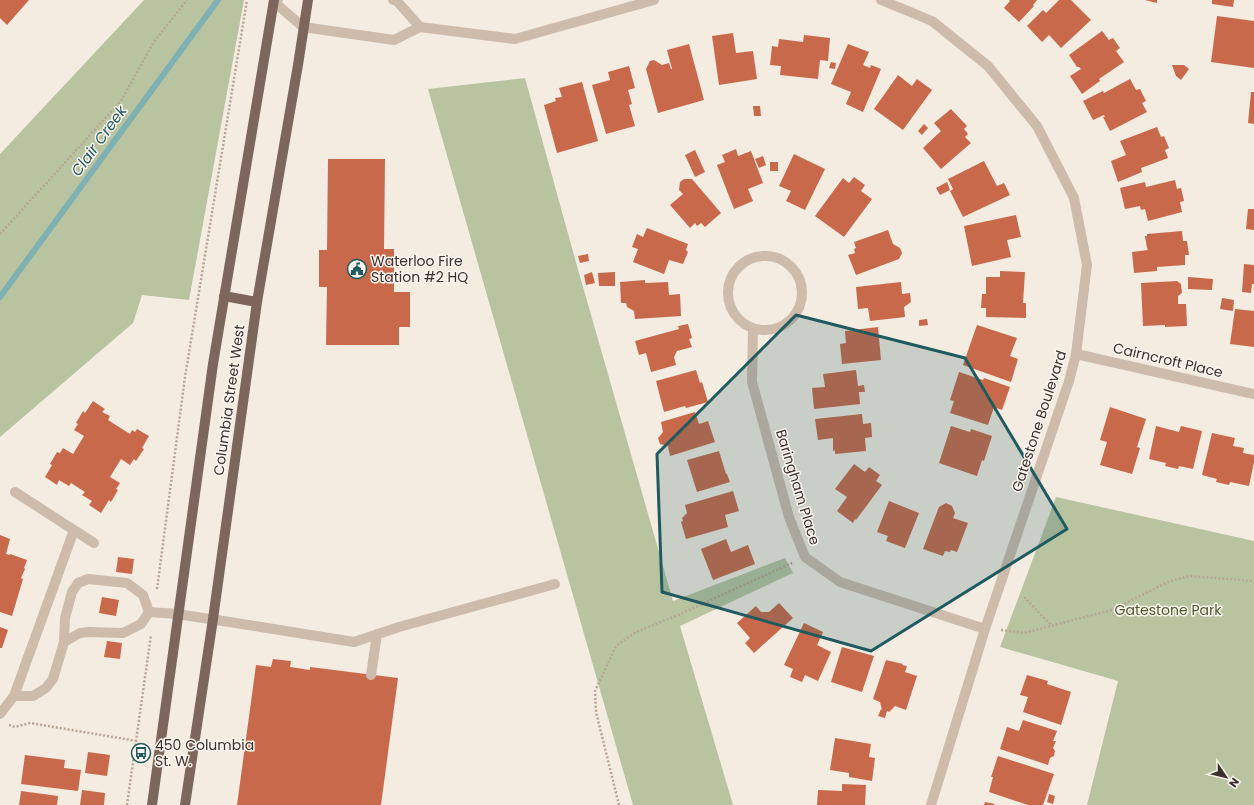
<svg xmlns="http://www.w3.org/2000/svg" width="1254" height="805" font-family="Poppins,sans-serif">
<rect width="100%" height="100%" fill="#f4ebe1"/>
<path fill="#b8c4a0" d="M144 0H244L189 300 142 295 133 323 0 437V154Z
M525 78 577 266 673 601 785 558 793 573 680 626 733 805H633L428 89Z
M1056 497 1254 541V805H1087L1118 681 1000 647Z"/>
<g fill="none" stroke-linecap="round" stroke-linejoin="round">
<path stroke="#7fb0b2" stroke-width="6" d="M0 297 218 0"/>
</g>
<path fill="#c8694b" d="M0 0H29L7 25 0 18Z
M1009 0H1037L1033 5 1034 6 1019 22 1004 8 1010 1Z
M1059 0H1071L1091 20 1061 48 1049 35 1042 42 1027 26 1043 10 1046 13Z
M1145 0H1157V3Z
M1212 0H1234L1233 7 1212 4Z
M1217 16 1254 21V68L1211 62Z
M1102 31 1109 40 1113 38 1120 48 1116 51 1124 62 1099 79 1100 81 1082 94 1070 76 1081 69 1079 67H1077L1069 55Z
M733 33 736 53 753 51 757 79 719 85 712 36Z
M804 35 830 38 828 61 820 60 818 79 780 75 781 66 770 65 772 46 778 47 779 39 803 42Z
M689 44 704 100 658 113 646 69 650 61 654 60 662 65 669 63 671 69H672L667 50Z
M848 44 869 52 863 65 870 68 871 65 881 69 863 112 846 104 851 92 831 84Z
M831 62 836 63 835 69 829 68Z
M1172 65H1184L1189 69 1181 80 1176 76Z
M629 66 635 88 628 90 632 104 629 105 635 126 606 134 592 85 610 80 608 72Z
M898 75 912 86 917 79 932 90 903 130 874 109Z
M1130 79 1136 90 1140 89 1146 101 1142 103 1147 112 1110 131 1103 117H1105L1104 115 1093 120 1083 101 1103 91 1104 93Z
M582 82 598 141 557 153 544 105 556 101 555 98 562 97 559 88Z
M1251 92H1254V124L1248 123Z
M753 106H760L761 116H754Z
M951 109 967 126 964 129 968 134 965 137 971 143 941 169 923 148 941 131 934 123Z
M924 124 928 128 922 135 918 131Z
M1157 127 1161 137 1164 136 1169 148 1165 150 1168 158 1141 168 1142 172 1118 182 1111 161 1126 155 1120 141Z
M736 149 738 156 751 151 763 183 748 189 753 201 734 209 717 165 725 162 722 155Z
M695 150 705 172 695 177 685 155Z
M794 154 825 169 805 210 786 201 791 191 779 186Z
M763 156 766 165 759 168 755 159Z
M328 159H385L384 249H394V292H410V327H399V345H326L327 287H319V250H327Z
M984 161 997 186 1004 183 1010 195 963 217 950 191 953 189 948 179Z
M770 162H778V171H770Z
M854 177 865 185 861 191 872 199 844 237 815 216 843 178 849 183Z
M684 179H692L721 213 705 227 701 223 697 226 695 223 690 228 670 205 683 194 679 190 680 182Z
M1175 180 1177 189 1181 188 1184 201 1180 202 1182 212 1148 221 1145 209 1141 210 1140 206 1125 209 1120 188 1145 182 1146 187Z
M947 182 950 190 940 195 936 188Z
M1248 209H1254V230L1246 229Z
M1016 215 1021 237 1007 240 1011 257 972 266 964 226Z
M647 228 688 244 686 250 688 252 683 264 669 260 664 274 633 262 638 249 632 247 637 234 643 237Z
M888 230 893 244 900 248 902 253 899 259 856 275 848 255 855 253 854 249 856 248 854 242Z
M1182 231 1183 241H1187L1189 255H1185V265L1157 267V271L1134 273 1132 252 1148 250 1147 248 1145 236H1147V234Z
M588 254 589 261 580 263 578 256Z
M1244 264 1254 265V284H1252L1251 293 1242 292Z
M1000 271 1025 272 1023 303H1026V318L986 317V308H981L982 294H986V277H1000Z
M592 272 595 283 586 285 584 275Z
M615 272V286H599L598 273Z
M1188 277 1213 279 1212 290 1188 289Z
M645 280V283L668 282 669 295 680 294 681 316 635 319 634 311 627 307 626 303H621L620 282Z
M1177 281 1181 284 1182 293 1178 296V304H1186L1187 326 1165 327V325L1143 326 1141 283Z
M901 282 902 294 910 293 911 302 904 307 905 317 870 321 868 308 858 309 856 287Z
M1222 298 1234 300 1233 311 1220 309Z
M1235 309 1254 311V347L1230 344Z
M927 319 928 325 919 326V320Z
M688 324 692 338 689 339 692 347 677 351 674 357 676 365 651 372 646 353 639 355 635 341 679 329 678 326Z
M977 325 1017 338 1010 356 1018 359 1011 382 963 365Z
M878 327 881 360 842 364 840 344 846 343 845 331Z
M696 370 700 383 702 382 708 402 686 408 685 406 664 412 656 381Z
M856 370 858 386 864 385 865 392H859L860 404 814 409 812 388 825 387 823 374Z
M959 372 983 380 984 378 1010 387 1002 410 994 407 988 425 950 413 954 401 950 400Z
M93 401 105 409 102 412 110 416 108 420 130 434 132 430 135 432 137 429 149 436 142 448 144 449 136 461 134 459 130 465 121 459 110 477 120 483 116 489 118 490 111 502 109 500 101 513 89 505 92 501 82 495 85 492 71 483 69 486 59 480 57 485 45 477 52 465 50 464 57 452 60 453 63 448 73 454 84 436 74 430 78 424 76 423 83 411 85 413Z
M1110 407 1146 419 1137 447 1140 448 1132 474 1100 465 1107 442 1100 440Z
M695 412 699 424 708 421 715 442 670 456 668 446 660 444 658 438 663 432 661 422Z
M862 414 863 424 871 423 872 437 865 438 866 451 835 454V450L833 451V438L818 440 815 419Z
M951 426 970 432 971 429 992 436 984 461 982 460 977 476 939 463Z
M1156 426 1179 432 1181 426 1202 431 1193 469 1179 466 1178 469 1165 466 1166 463 1149 459Z
M1212 433 1235 438 1233 446 1244 448 1243 453 1254 455V462L1249 486 1230 482 1229 485 1216 482 1217 479 1202 475Z
M719 451 726 474H727L730 482 697 492 687 460Z
M854 464 865 472 869 467 880 475 876 481 882 485 856 520 855 519 853 523 837 511 847 497 835 489Z
M733 491 739 511 725 515 728 527 686 539 681 522 683 521 682 518 687 513 685 505Z
M889 501 919 513 905 548 886 541 888 536 877 532Z
M946 503 952 506 955 513 953 518 968 523 957 552 951 550 950 552 945 551 943 556 923 549 939 507Z
M0 535 10 539 6 554 10 555V554L27 560 24 568 25 569 21 578 23 579 12 616 0 612Z
M726 539 731 552 748 545 755 564 713 580 701 549Z
M118 557 134 559 132 574 116 572Z
M102 597 119 600 116 616 99 613Z
M779 603 793 618 754 653 745 643 750 638 737 623 756 606 761 612H769Z
M804 623 823 632 817 645 831 652 818 681 805 675 802 682 790 677 793 669 784 665Z
M0 627 8 630 2 648H0Z
M107 641 122 643 120 659 104 657Z
M842 647 874 656 862 692 831 682Z
M273 659 291 661 290 667 310 670V667L398 678 381 805H237L256 665 271 667Z
M886 660 903 664 902 665 907 666 905 672 917 676 906 710 895 706 889 712 887 711 885 718 878 716 881 709 882 710 880 702 873 699Z
M1027 675 1048 681 1047 684 1071 692 1061 725 1023 712 1028 697 1020 695Z
M1023 720 1057 731 1053 741H1056L1053 748 1055 751 1054 756 1050 758 1048 765 1000 749 1007 727 1019 731Z
M835 738 871 744 869 757 875 758 872 781 849 777V773L830 770Z
M88 752 110 755 107 776 85 773Z
M25 755 65 760 64 768 81 770 78 791 21 784Z
M998 756 1054 774 1043 805H1028L989 792 993 777H991Z
M842 784 866 785 865 805H817L818 790 842 791Z
M82 790 105 793 104 805H80Z
M21 791 58 796 57 805H19Z
M1049 794 1055 796 1053 804 1047 802Z
M985 802 995 804 994 805H984Z"/>
<g fill="none" stroke-linecap="round" stroke-linejoin="round">
<path stroke="#b9a596" stroke-width="2.5" stroke-dasharray="2 2" stroke-linecap="butt" d="M0 234 121 101 153 43 187 0
M157 589 185 377 247 0
M1024 597 1052 626
M1001 630 1024 633 1112 610 1170 581 1189 576 1254 581
M9 725 15 727 30 723 137 741
M127 805 151 635
M619 805 596 712 595 691 616 646 636 632 678 615 792 563"/>
<path stroke="#cdbbac" stroke-width="10" d="M278 0 274 2 303 27 394 40 420 27 515 39 654 0
M393 0H396L420 27
M881 0 932 21 988 66 1037 126 1074 198 1087 265 1076 354 1069 381 985 629 931 805
M728 293a37 37 0 1 1 74 0a37 37 0 1 1-74 0Z
M753 329 752 382 789 517 805 557 840 582 985 629
M1076 354 1254 394
M15 492 94 543
M149 612 177 614 236 623 354 642 399 627 555 584
M64 642 80 633 88 632 123 633 141 624 149 612
M371 675 377 634
M14 696 74 530
M0 714 14 696H33L46 688 53 679 64 642 65 618 72 592 78 583 88 579 127 583 143 595 149 612"/>
<path stroke="#7d675c" stroke-width="10" d="M224 296 257 302
M152 805 213 364 274 0
M185 805 213 619 257 302 298 65 308 0"/>
</g>
<path fill="#1f5a5e" fill-opacity="0.2" stroke="#1f5a5e" stroke-width="3" stroke-linejoin="round" d="M796 315 965 358 1067 529 871 651 662 592 657 454Z"/>
<defs>
<g id="civic-ring" transform="scale(1)"><circle r="9.5" fill="#fbf5ee" stroke="#1f5a5e" stroke-width="1.5"/><path d="M-.6-6.5H3V-4.5H.6V-3L4-1V1h2V6H-6V1h2V-1L-.6-3ZM-1.2 2.5V6h2.4V2.5Z" fill="#1f5a5e"/></g>
<g id="bus-ring" transform="scale(1)"><circle r="9.5" fill="#fbf5ee" stroke="#1f5a5e" stroke-width="1.5"/><path d="M-5-6H5V4H4V6H2V4H-2V6H-4V4H-5ZM-3.5-4V0h7V-4ZM-3.5 1.2v1.5H-2V1.2ZM2 1.2v1.5H3.5V1.2Z" fill="#1f5a5e"/></g>
</defs>
<g fill-rule="evenodd">
<use href="#civic-ring" x="357" y="269"/>
<use href="#bus-ring" x="141" y="753"/>
</g>
<g text-anchor="middle" stroke-width="3" stroke-linejoin="round" paint-order="stroke">
<g font-size="14" fill="#3b302b" stroke="#fbf5ee" text-anchor="start">
<text x="371" y="266">Waterloo Fire<tspan x="371" dy="16">Station #2 HQ</tspan></text>
<text x="155" y="750">450 Columbia<tspan x="155" dy="16">St. W.</tspan></text>
</g>
<g font-size="14" fill="#3b302b" stroke="#fbf5ee">
<text transform="translate(1168 360) rotate(13)" y="5">Cairncroft Place</text>
<text transform="translate(229 400) rotate(-82)" y="5">Columbia Street West</text>
<text transform="translate(1039 421) rotate(-72)" y="5">Gatestone Boulevard</text>
<text transform="translate(798 487) rotate(73)" y="5">Baringham Place</text>
</g>
<g font-size="14" fill="#4a5a2e" stroke="#fbf5ee">
<text x="1168" y="615">Gatestone Park</text>
</g>
<g font-size="15" font-style="italic" fill="#1f5a5e" stroke="#fbf5ee">
<text transform="translate(99 141) rotate(-54)" y="5">Clair Creek</text>
</g>
</g>
<g transform="translate(1226 777) rotate(125)" stroke="#fbf5ee" stroke-width="3" paint-order="stroke">
<path d="M0-3L7 15L0 10L-7 15Z" fill="#3b302b"/>
<text y="-6" font-size="11" font-weight="bold" text-anchor="middle" fill="#3b302b">N</text>
</g>
</svg>
